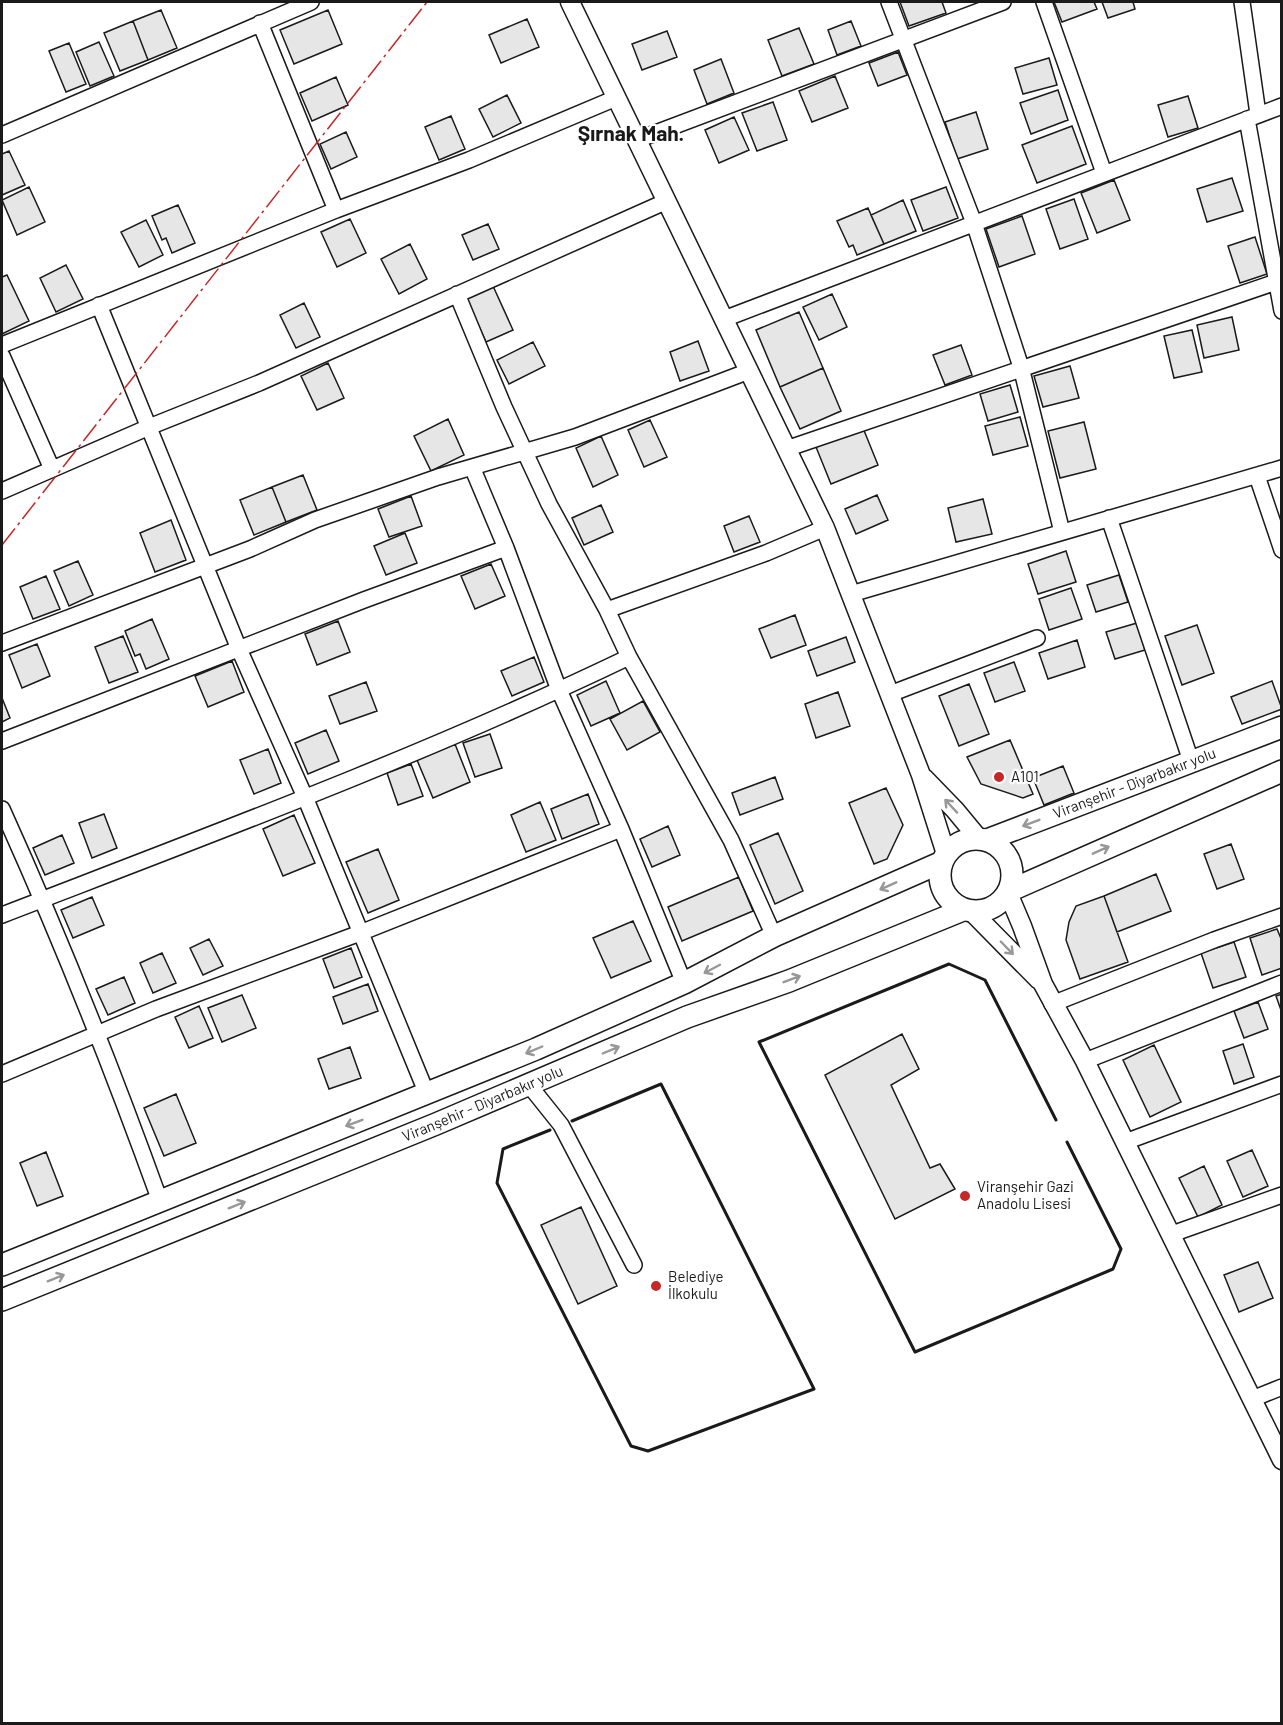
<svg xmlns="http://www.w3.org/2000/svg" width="1283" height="1725" font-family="Barlow,sans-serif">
<rect width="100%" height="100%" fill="#fff"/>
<path fill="#e6e6e6" stroke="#1a1a1a" stroke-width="1.5" d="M900 2H942L946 13 909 26Z
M1054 2H1094L1097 9 1062 22Z
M1102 2H1133L1135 9 1108 18Z
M161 10 177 48 148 60 133 21Z
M328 10 342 44 294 64 280 30Z
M527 19 539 47 501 63 489 35Z
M133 21 148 60 120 71 104 33Z
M851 21 861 46 837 55 828 30Z
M799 28 814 64 782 76 768 40Z
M667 31 677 57 642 70 632 44Z
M99 42 114 76 90 86 76 52Z
M69 43 86 84 66 92 49 51Z
M898 52 907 75 878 86 869 63Z
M1049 58 1057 85 1023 94 1015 68Z
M721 59 734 93 707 104 694 70Z
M835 76 848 108 812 122 799 91Z
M336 77 348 105 312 121 300 93Z
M1058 90 1068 120 1031 134 1020 103Z
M507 95 521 123 493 137 479 109Z
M1188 96 1198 128 1168 137 1158 105Z
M773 102 787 140 757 151 742 113Z
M976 112 988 149 957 159 945 122Z
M451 116 465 149 439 160 425 127Z
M734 117 749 150 719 163 705 130Z
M1072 126 1086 164 1037 183 1022 145Z
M346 132 357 157 331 169 320 144Z
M9 151 25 185 2 195V154Z
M1232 178 1243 211 1207 222 1197 189Z
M1114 180 1130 220 1097 233 1081 193Z
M29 187 45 222 17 235 2 200Z
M946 187 958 218 923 231 911 200Z
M1074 199 1088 239 1060 249 1046 209Z
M903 200 916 231 884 244 871 215Z
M178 205 195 243 172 253 166 238 162 240 152 216Z
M868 208 884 244 857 255 853 245 849 247 837 221Z
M1022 216 1035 254 999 267 986 229Z
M350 219 366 253 337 267 321 232Z
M146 220 163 255 139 267 121 232Z
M488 224 499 249 473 260 462 235Z
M1255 237 1267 274 1240 283 1228 246Z
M410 244 427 279 399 294 381 259Z
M66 265 83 299 56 312 40 278Z
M7 275 29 321 2 334V277Z
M493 286 513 330 486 342 466 298Z
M832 294 847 327 819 340 803 307Z
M304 303 320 337 296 348 280 315Z
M799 312 823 368 780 387 756 330Z
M1232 317 1239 350 1204 358 1197 325Z
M1192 330 1202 372 1174 378 1164 336Z
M698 341 709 371 680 381 670 352Z
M533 342 545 366 509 384 497 360Z
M961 345 972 375 945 385 933 355Z
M328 363 344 398 317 410 301 376Z
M1070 366 1079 398 1043 407 1034 376Z
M823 368 841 411 800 429 780 387Z
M1010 385 1018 412 988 421 980 394Z
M1020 417 1028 446 993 455 985 426Z
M448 419 464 455 431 471 414 436Z
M650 420 667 457 644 467 628 430Z
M1084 422 1096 469 1060 478 1048 431Z
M863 428 878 465 831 484 816 447Z
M601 436 618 475 593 487 576 448Z
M303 475 317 510 286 522 272 487Z
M272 487 286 522 254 535 240 500Z
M877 495 888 520 856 534 845 509Z
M411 496 422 526 389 537 378 509Z
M983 499 992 534 956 542 948 508Z
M601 505 613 532 584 545 572 518Z
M749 516 760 542 734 552 724 526Z
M171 520 186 560 155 572 140 533Z
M405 533 417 563 386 575 374 546Z
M1066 551 1076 582 1038 594 1028 564Z
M78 561 93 595 69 606 54 571Z
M491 564 505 596 475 609 461 576Z
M1119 575 1128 602 1096 612 1087 585Z
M46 576 60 609 33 619 20 587Z
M1071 588 1082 619 1049 630 1039 599Z
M795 615 806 645 771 658 759 629Z
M152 619 169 659 146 669 140 654 135 656 125 631Z
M338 621 350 652 317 665 305 634Z
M1137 623 1145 650 1115 659 1106 632Z
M1197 625 1214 673 1182 685 1165 636Z
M123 636 138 672 109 683 95 647Z
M846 637 855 662 817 676 808 651Z
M1077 640 1085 667 1048 679 1039 653Z
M37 644 50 676 22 688 9 655Z
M534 657 544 682 512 696 501 671Z
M232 661 244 692 208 707 195 676Z
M1014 662 1025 691 995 702 984 673Z
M606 681 620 713 591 726 577 695Z
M1272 681 1282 709 1242 724 1231 697Z
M366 682 377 711 340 724 329 696Z
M969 684 989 734 959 746 939 696Z
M838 692 850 726 816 738 805 704Z
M2 698 10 718 2 722Z
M643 701 660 732 627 750 610 719Z
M326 730 339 761 308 774 295 743Z
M490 734 502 768 475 777 463 743Z
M1010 740 1033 794 1023 798 981 784 967 757Z
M455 744 470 782 433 798 417 760Z
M268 749 281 783 254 794 240 760Z
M411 764 423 796 398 805 387 773Z
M1063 766 1074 793 1044 805 1033 778Z
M775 777 783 799 740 815 732 793Z
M886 788 903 825 887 859 874 864 849 803Z
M588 794 599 824 562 839 551 809Z
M540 802 556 840 526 852 511 815Z
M104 814 117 848 92 858 79 823Z
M294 815 315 863 283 876 263 829Z
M668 826 680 855 652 867 640 839Z
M778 833 803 891 775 904 750 845Z
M62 835 74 863 45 875 33 848Z
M1231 844 1244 879 1217 889 1204 854Z
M378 849 399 900 368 913 346 862Z
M1156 874 1171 911 1117 932 1104 896Z
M739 877 753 911 682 941 668 907Z
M1104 896 1128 962 1080 979 1066 940 1069 922 1076 906Z
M92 897 104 925 73 938 61 910Z
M633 921 651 961 611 978 593 938Z
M1277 929 1282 941V968L1262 975 1250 938Z
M209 939 223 966 203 975 190 948Z
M1234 942 1246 977 1213 988 1201 953Z
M351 948 362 977 334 988 323 959Z
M162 953 176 983 153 993 140 963Z
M124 977 135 1003 108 1015 96 989Z
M368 984 378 1011 343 1024 333 997Z
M1282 994V1013L1276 996Z
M242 995 256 1028 222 1042 208 1008Z
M1258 1002 1268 1029 1244 1038 1234 1011Z
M199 1006 213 1038 189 1048 175 1017Z
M902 1034 919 1069 891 1085 930 1168 940 1164 955 1189 895 1219 825 1075Z
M1243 1044 1254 1077 1234 1084 1223 1051Z
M1154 1045 1181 1102 1150 1117 1123 1060Z
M350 1047 361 1078 329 1089 318 1059Z
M176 1094 196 1143 164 1156 144 1108Z
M1252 1150 1268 1186 1243 1197 1227 1161Z
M46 1152 63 1196 37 1206 20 1163Z
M1204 1166 1222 1205 1198 1217 1179 1178Z
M581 1207 617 1286 578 1304 541 1225Z
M1258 1262 1273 1298 1239 1312 1224 1275Z"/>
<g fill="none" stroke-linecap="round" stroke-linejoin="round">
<g stroke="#1a1a1a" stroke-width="18">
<path id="minor" d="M889 2 974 223 1021 367 1062 532
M1044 2 1104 173
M1242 2 1258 114
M260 23 336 210
M1247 119 1282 311
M2 135 311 2
M637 140 1003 2
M457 294 504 407 549 504 607 610 629 657 731 840 774 936
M99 305 239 649 305 797 427 1094
M724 319 1282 106
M2 345 336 210 469 160 616 98
M2 356 52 469
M786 449 1282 280
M472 467 506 548 559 690 621 829 684 983
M1257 476 1282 550
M2 491 149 427 259 383 667 201
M1109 518 1191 761
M851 594 1282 468
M607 610 766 553 825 528
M2 643 250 549 315 520 438 477 575 437 749 371
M890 694 1037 638
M2 741 364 600 506 548
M2 809C60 937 112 1068 160 1201
M2 915C212 834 425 755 629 657
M1052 1004 1214 940 1282 916
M1085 1061 1282 983
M2 1074 156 1009 360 933 621 829
M529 1085 561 1125 634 1265
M1125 1142 1282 1084
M1172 1234 1282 1195
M1252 1399 1282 1387"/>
</g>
<g stroke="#1a1a1a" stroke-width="21">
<path id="tertiary" d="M570 2 825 528 921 775 946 854
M924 778 955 810 979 839
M1008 893 1022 926 1043 984 1085 1061 1282 1460
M972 912 1039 980"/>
</g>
<g stroke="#1a1a1a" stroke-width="24">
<g id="secondary">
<circle cx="976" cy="875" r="36"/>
<path id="s1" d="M987 840 1282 727"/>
<path d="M1009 891 1282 771"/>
<path d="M2 1265 536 1049 684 983 774 936 942 862"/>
<path id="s2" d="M2 1300 436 1124 687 1017 789 981 963 910"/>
</g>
</g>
<use href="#minor" stroke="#fff" stroke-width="15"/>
<use href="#tertiary" stroke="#fff" stroke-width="18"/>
<use href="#secondary" stroke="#fff" stroke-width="21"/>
<path stroke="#1a1a1a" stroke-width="3" d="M1056 1120 985 980 949 964 759 1042 915 1352 1113 1269 1121 1249 1067 1142
M550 1130 503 1149 497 1183 631 1446 648 1451 814 1389 661 1084 572 1121"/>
<path stroke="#c62828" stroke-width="1.5" stroke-dasharray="21 4.5 3 4.5" stroke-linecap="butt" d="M2 545 427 2"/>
</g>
<defs><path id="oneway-shaft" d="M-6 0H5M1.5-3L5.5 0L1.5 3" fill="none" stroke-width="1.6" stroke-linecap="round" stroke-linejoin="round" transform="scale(1.5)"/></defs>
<g stroke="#989898">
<use href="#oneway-shaft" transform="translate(951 806) rotate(-133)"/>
<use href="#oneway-shaft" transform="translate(1031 823) rotate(159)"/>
<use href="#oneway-shaft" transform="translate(1101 850) rotate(-24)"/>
<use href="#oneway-shaft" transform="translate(888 886) rotate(156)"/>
<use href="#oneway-shaft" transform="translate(1007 948) rotate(46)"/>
<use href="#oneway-shaft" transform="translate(712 969) rotate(152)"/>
<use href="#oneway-shaft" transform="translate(792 979) rotate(-21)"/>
<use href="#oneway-shaft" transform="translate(534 1050) rotate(157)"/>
<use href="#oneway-shaft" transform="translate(611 1050) rotate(-23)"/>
<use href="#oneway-shaft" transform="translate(354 1123) rotate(159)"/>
<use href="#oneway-shaft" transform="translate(237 1205) rotate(-22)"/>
<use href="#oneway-shaft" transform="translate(56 1278) rotate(-22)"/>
</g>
<g fill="#c62828" stroke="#fff" stroke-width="2">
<circle cx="999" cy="777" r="6"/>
<circle cx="965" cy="1196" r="6"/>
<circle cx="656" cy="1286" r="6"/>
</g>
<g text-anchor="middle" stroke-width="4.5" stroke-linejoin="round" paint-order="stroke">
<g font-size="15" fill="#1a1a1a" stroke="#fff" text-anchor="start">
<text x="1011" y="782">A101</text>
<text x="977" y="1192">Viranşehir Gazi<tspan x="977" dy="17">Anadolu Lisesi</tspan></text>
<text x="668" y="1282">Belediye<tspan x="668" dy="17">İlkokulu</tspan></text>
</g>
<g font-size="15" fill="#1a1a1a" stroke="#fff">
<text dy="5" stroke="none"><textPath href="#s1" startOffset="158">Viranşehir - Diyarbakır yolu</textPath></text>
<text dy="5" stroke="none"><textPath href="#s2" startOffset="519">Viranşehir - Diyarbakır yolu</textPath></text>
</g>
<g font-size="21" font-weight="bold" fill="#1a1a1a" stroke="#fff">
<text x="631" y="141">Şırnak Mah.</text>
</g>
</g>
<rect width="1283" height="1725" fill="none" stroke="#1a1a1a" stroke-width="6"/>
</svg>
